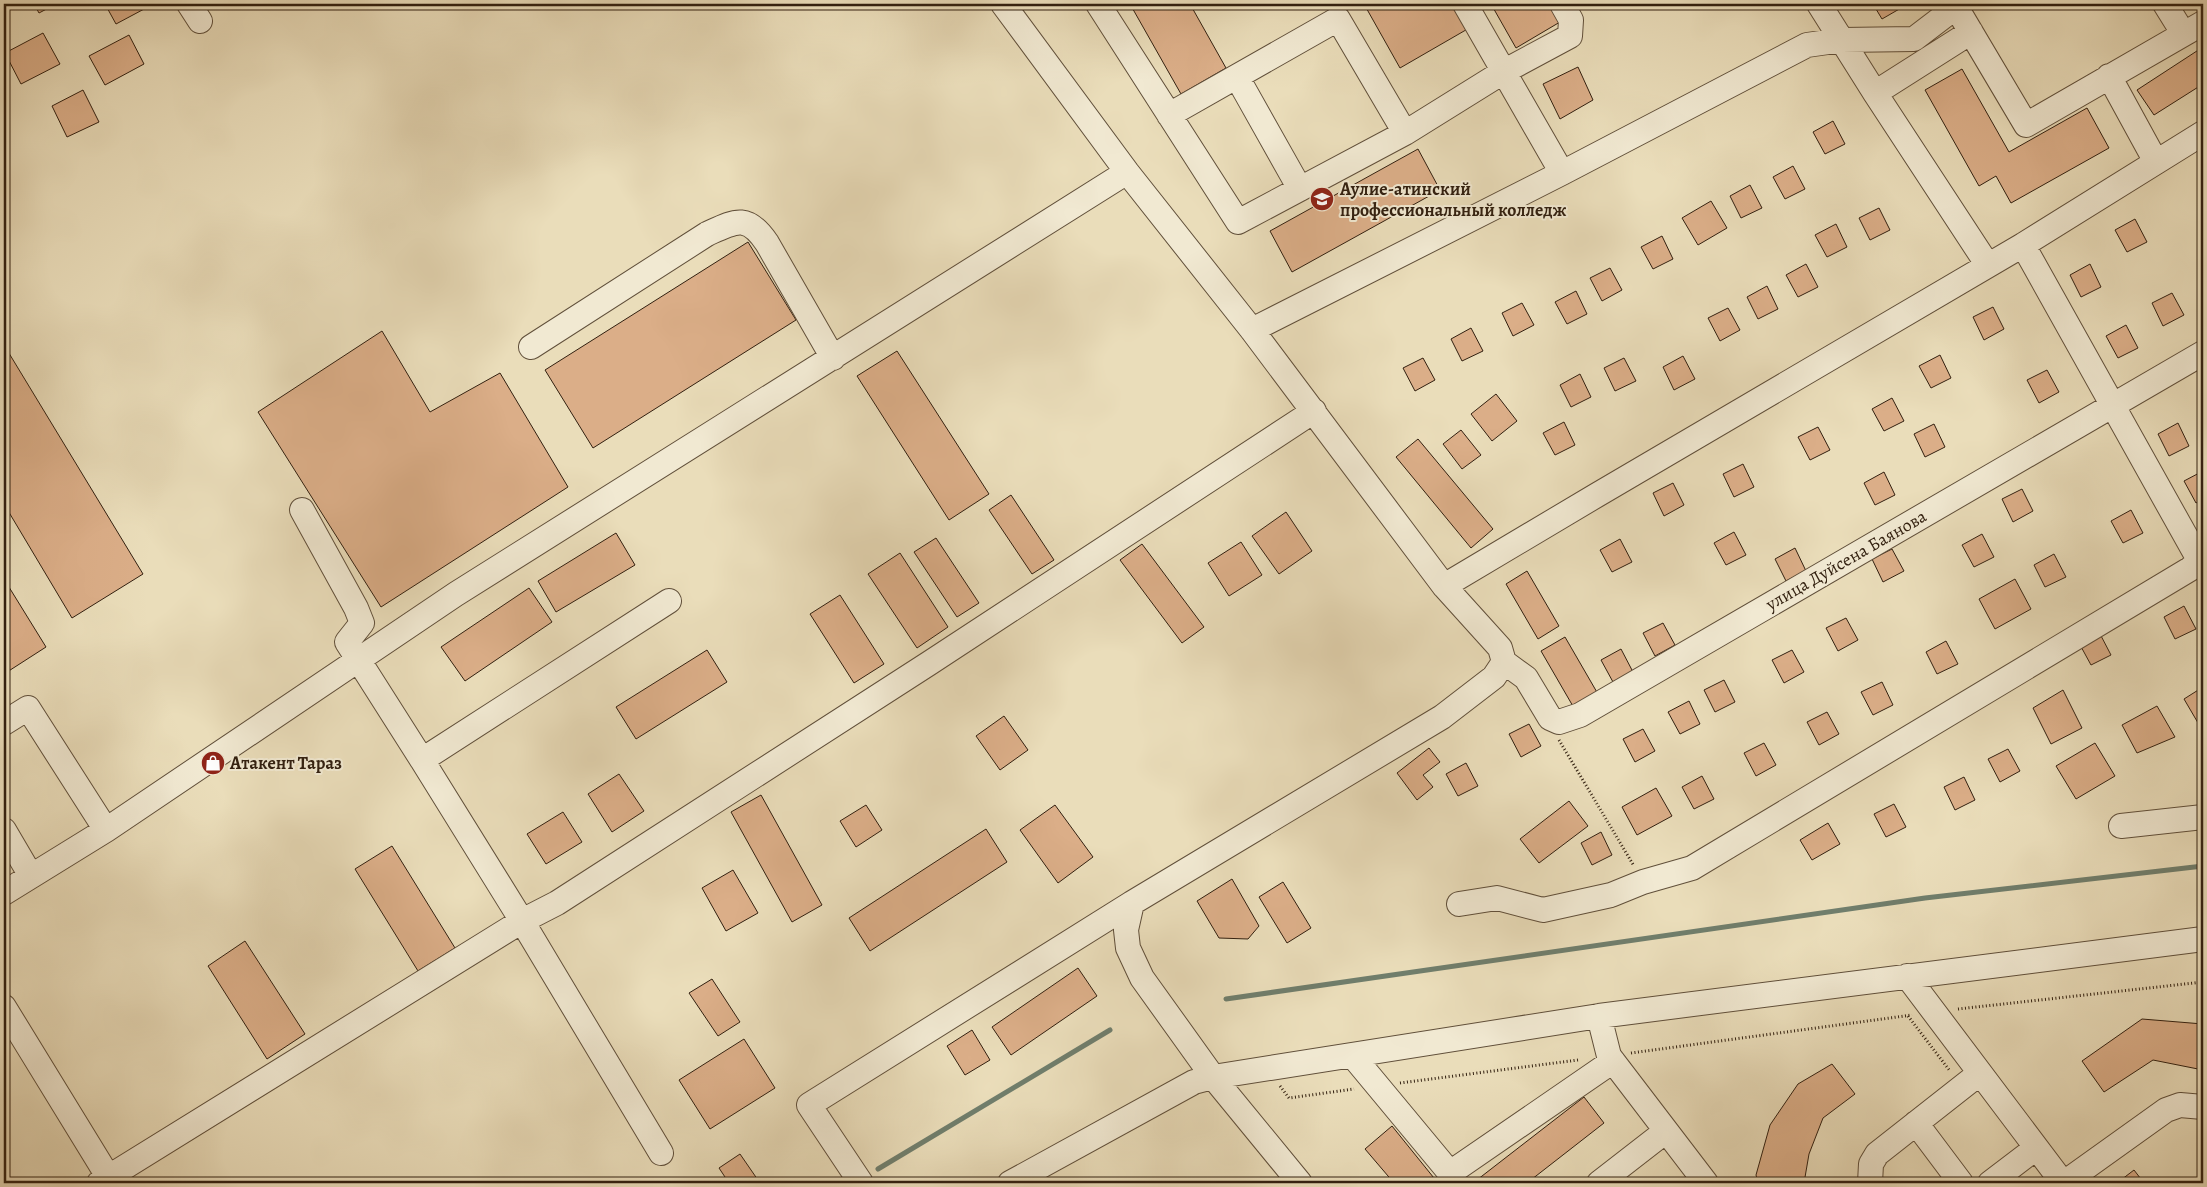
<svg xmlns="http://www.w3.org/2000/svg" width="2207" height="1187" font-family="Alegreya,serif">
<rect width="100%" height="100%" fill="#eaddba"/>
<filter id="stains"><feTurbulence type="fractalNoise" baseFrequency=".004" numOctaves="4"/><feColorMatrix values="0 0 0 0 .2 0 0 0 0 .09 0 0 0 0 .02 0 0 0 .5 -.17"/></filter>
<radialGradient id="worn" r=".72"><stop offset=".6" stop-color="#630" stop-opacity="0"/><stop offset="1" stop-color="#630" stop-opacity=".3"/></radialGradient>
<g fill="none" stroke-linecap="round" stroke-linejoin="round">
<path stroke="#707e6c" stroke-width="5" d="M1226 999 1925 898 2203 866
M878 1169 1110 1030"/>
</g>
<path fill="#dbae88" stroke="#322010" d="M34 4H56L39 13Z
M105 4H144L146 8 116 24Z
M1130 4H1190L1226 68 1181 94Z
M1364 4H1458L1471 27 1400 68Z
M1491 4H1550L1560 22 1516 48Z
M1873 4H1908L1882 19Z
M43 33 60 64 21 84 5 53Z
M129 35 144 64 105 85 89 56Z
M2203 47V84L2154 115 2137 90Z
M1578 67 1593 100 1560 119 1543 84Z
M1962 69 2009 152 2087 108 2109 148 2011 203 1996 176 1979 186 1925 90Z
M83 90 99 122 67 137 52 106Z
M1833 121 1845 144 1825 154 1813 132Z
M1418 149 1440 190 1292 272 1270 231Z
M1793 166 1805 189 1785 199 1773 177Z
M1750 185 1762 208 1741 218 1730 196Z
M1711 201 1727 228 1698 245 1682 218Z
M1879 208 1890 230 1870 240 1859 218Z
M2135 219 2147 242 2127 252 2115 230Z
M1836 224 1847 247 1827 257 1815 235Z
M1662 236 1673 259 1653 269 1641 247Z
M748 242 796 320 593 448 545 370Z
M1806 264 1818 287 1798 297 1786 275Z
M2090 264 2101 287 2081 297 2070 275Z
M1610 268 1622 290 1602 301 1590 278Z
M1767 286 1778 309 1758 319 1747 297Z
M1576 291 1587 314 1567 324 1555 302Z
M2172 293 2184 315 2163 326 2152 303Z
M1522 303 1534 325 1513 336 1502 313Z
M1993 307 2004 329 1984 340 1973 317Z
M1728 308 1740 330 1720 341 1708 318Z
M2126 325 2138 348 2118 358 2106 336Z
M1471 328 1483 351 1462 361 1451 339Z
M382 331 430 412 500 373 568 487 381 607 258 412Z
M4 345 143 574 72 618 4 504Z
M897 351 989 494 949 520 857 376Z
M1940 355 1951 378 1931 388 1919 366Z
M1683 356 1695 379 1674 390 1663 367Z
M1423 358 1435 380 1415 391 1403 368Z
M1624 358 1636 381 1615 391 1604 368Z
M2047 370 2059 392 2039 403 2027 380Z
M1580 374 1591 397 1571 407 1560 385Z
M1496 394 1517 421 1492 441 1471 414Z
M1892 398 1904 421 1884 431 1872 409Z
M1564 422 1575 445 1555 455 1543 433Z
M2178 423 2189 446 2169 456 2158 434Z
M1934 424 1945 447 1925 457 1914 434Z
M1818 427 1830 450 1810 460 1798 437Z
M1461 430 1481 455 1462 469 1443 444Z
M1418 439 1493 529 1471 548 1396 457Z
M1743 464 1754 487 1734 497 1723 474Z
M2203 471V499L2196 503 2184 481Z
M1884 472 1895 495 1875 505 1864 483Z
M1673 483 1684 505 1664 516 1653 493Z
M2022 489 2033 511 2013 522 2002 499Z
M1011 495 1054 560 1032 574 989 510Z
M2131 510 2143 533 2123 543 2111 521Z
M1286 512 1312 551 1279 574 1252 536Z
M1734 532 1746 555 1726 565 1714 543Z
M616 533 635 565 556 612 538 581Z
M1982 534 1994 557 1974 567 1962 545Z
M936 538 979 603 957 617 914 552Z
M1620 539 1632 562 1612 572 1600 550Z
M1241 542 1262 575 1229 596 1208 563Z
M1142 544 1204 627 1182 643 1120 560Z
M1795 548 1806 571 1786 581 1775 559Z
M1892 549 1904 571 1883 582 1872 559Z
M900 553 948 627 917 648 868 574Z
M2054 554 2066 577 2045 587 2034 565Z
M1527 571 1559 626 1538 639 1506 584Z
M4 579 46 647 4 674Z
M2015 579 2031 609 1995 629 1979 599Z
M529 588 552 622 465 681 441 647Z
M840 595 884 664 854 683 810 614Z
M2184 606 2196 629 2175 639 2164 617Z
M1846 618 1858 640 1838 651 1826 628Z
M1663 623 1675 645 1655 656 1643 633Z
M2099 632 2111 655 2091 665 2079 643Z
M1565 637 1598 694 1574 708 1541 651Z
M1946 641 1958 664 1937 674 1926 652Z
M1621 649 1633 672 1613 682 1601 660Z
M707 650 727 682 636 739 616 707Z
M1792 650 1804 672 1784 683 1772 660Z
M1724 680 1735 702 1715 712 1704 690Z
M1882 682 1893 705 1873 715 1861 692Z
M2203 687V726L2201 728 2184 699Z
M2063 690 2082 728 2051 744 2033 708Z
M1689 701 1700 724 1680 734 1668 712Z
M2157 706 2175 737 2137 753 2122 725Z
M1827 712 1839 734 1819 745 1807 722Z
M1004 716 1028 750 1000 770 976 736Z
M1529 724 1541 746 1521 757 1509 734Z
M1643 729 1655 751 1635 762 1623 739Z
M1764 743 1776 765 1756 776 1744 753Z
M2095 743 2115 776 2076 799 2056 766Z
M1429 748 1440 762 1423 775 1433 787 1417 800 1397 773Z
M2008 749 2020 771 2000 782 1988 759Z
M1466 763 1478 786 1458 796 1446 774Z
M619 774 644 811 612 832 588 794Z
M1702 776 1714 799 1694 809 1682 787Z
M1964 777 1975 800 1955 810 1944 787Z
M1656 788 1672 816 1637 835 1622 807Z
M761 795 822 905 792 922 731 812Z
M1569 801 1588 826 1539 863 1520 839Z
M1894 804 1906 827 1886 837 1874 814Z
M866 805 882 830 856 847 840 821Z
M1055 805 1093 857 1058 883 1020 830Z
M563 812 582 842 546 864 527 834Z
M1828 823 1840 844 1812 860 1800 840Z
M986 829 1007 862 870 951 849 918Z
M1601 832 1612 855 1592 865 1581 843Z
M392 846 455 948 418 971 355 869Z
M733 870 758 913 726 931 702 888Z
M1232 879 1259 926 1248 939 1219 938 1197 901Z
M1283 882 1311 928 1287 943 1259 897Z
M245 941 305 1034 267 1059 208 966Z
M1078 968 1097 996 1011 1055 992 1027Z
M712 979 740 1022 718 1036 689 993Z
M2142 1019 2203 1024V1070L2153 1060 2104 1092 2082 1061Z
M972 1030 990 1060 965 1075 947 1046Z
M744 1039 775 1088 710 1129 679 1080Z
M1832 1064 1855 1094 1823 1118 1809 1154 1804 1183H1758L1756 1175 1770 1125 1798 1084Z
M1584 1097 1604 1123 1527 1183H1473Z
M1392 1126 1438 1183H1394L1365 1149Z
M740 1154 760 1183H729L719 1168Z
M2134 1170 2144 1183H2117Z"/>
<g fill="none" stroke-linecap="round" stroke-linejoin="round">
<g stroke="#604f3a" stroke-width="26">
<path id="minor" d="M189 4 200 21
M1003 4 1127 172 1252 330 1444 586 1500 648 1504 662 1494 677 1442 717 1132 903 1126 930 1128 948 1142 978 1213 1077 1300 1183
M1098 4 1238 222 1405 133 1503 72 1570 36 1571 20 1562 4
M1465 4 1562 173
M1819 4 1875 93 1987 264
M2165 4 2183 33
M2109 76 2156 162
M1237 77 1300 189
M1875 93 1971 32
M1169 115 1338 19 1405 133
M2023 245 2203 567
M1252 330 1562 173 1807 45 1842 40 1914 39 1956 7 2026 125 2203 23
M531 347 707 234C735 221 747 213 767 243L833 358
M302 510 356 608 362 623 347 642 422 760 669 601
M1444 586 1597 495 2023 245 2203 133
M1504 662 1526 678 1550 718 1559 722 1580 715 2203 353
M4 723 28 708 106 830
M2121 826 2203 817
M4 830 31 876
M4 893 106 830 456 594 1127 172
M1459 904 1497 898 1543 910 1611 895 1643 882 1692 868 2190 569 2203 557
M1907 976 2063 1183
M4 1007 112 1183
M1599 1016 1609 1056 1706 1183
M1352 1055 1450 1173 1613 1061
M1916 1123 1961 1183
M661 1153 522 921 557 903 928 664 1314 411
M99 1183 522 921 422 760
M861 1183 809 1105 1132 903
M1010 1183 1194 1082 1213 1077 1599 1016 2203 939
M1599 1183 1666 1131
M1870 1183 1871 1164 1877 1154 1980 1073
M1990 1183 2036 1148
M2064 1183 2166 1110 2180 1105 2203 1107"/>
</g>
<path stroke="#322010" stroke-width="3" stroke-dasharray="1 2.5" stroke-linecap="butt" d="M1559 740 1634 866
M1958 1009 2203 982
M1908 1016 1950 1071
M1631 1053 1912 1015
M1400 1083 1578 1060
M1280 1086 1289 1098 1354 1089"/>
<use href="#minor" stroke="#f1e9d2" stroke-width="24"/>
</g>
<defs>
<g id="university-disc" transform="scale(1.25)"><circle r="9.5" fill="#8f2418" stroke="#f1e9d2"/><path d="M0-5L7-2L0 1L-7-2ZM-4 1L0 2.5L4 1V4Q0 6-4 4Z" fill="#fff"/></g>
<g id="shop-disc" transform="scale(1.25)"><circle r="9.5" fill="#8f2418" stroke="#f1e9d2"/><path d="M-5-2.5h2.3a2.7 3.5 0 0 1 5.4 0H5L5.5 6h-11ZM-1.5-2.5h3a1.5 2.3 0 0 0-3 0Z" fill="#fff"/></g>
</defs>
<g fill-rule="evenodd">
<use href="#university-disc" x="1322" y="199"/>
<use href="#shop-disc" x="213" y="763"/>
</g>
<g text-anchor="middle" stroke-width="4" stroke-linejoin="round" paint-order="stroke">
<g font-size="18" font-weight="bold" fill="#322010" stroke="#f1e9d2" text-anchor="start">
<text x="1340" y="195">Аулие-атинский<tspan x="1340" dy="21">профессиональный колледж</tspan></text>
<text x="230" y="769">Атакент Тараз</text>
</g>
<g font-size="18" fill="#322010" stroke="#f1e9d2">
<text transform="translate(1846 560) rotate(-30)" y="6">улица Дуйсена Баянова</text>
</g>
</g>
<rect width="2207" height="1187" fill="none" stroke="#eaddba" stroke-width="20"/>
<rect x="5" y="5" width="2197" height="1177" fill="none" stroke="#322010" stroke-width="2.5"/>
<rect x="10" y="10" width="2187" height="1167" fill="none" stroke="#322010"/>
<rect width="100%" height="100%" filter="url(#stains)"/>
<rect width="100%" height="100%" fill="url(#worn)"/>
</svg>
